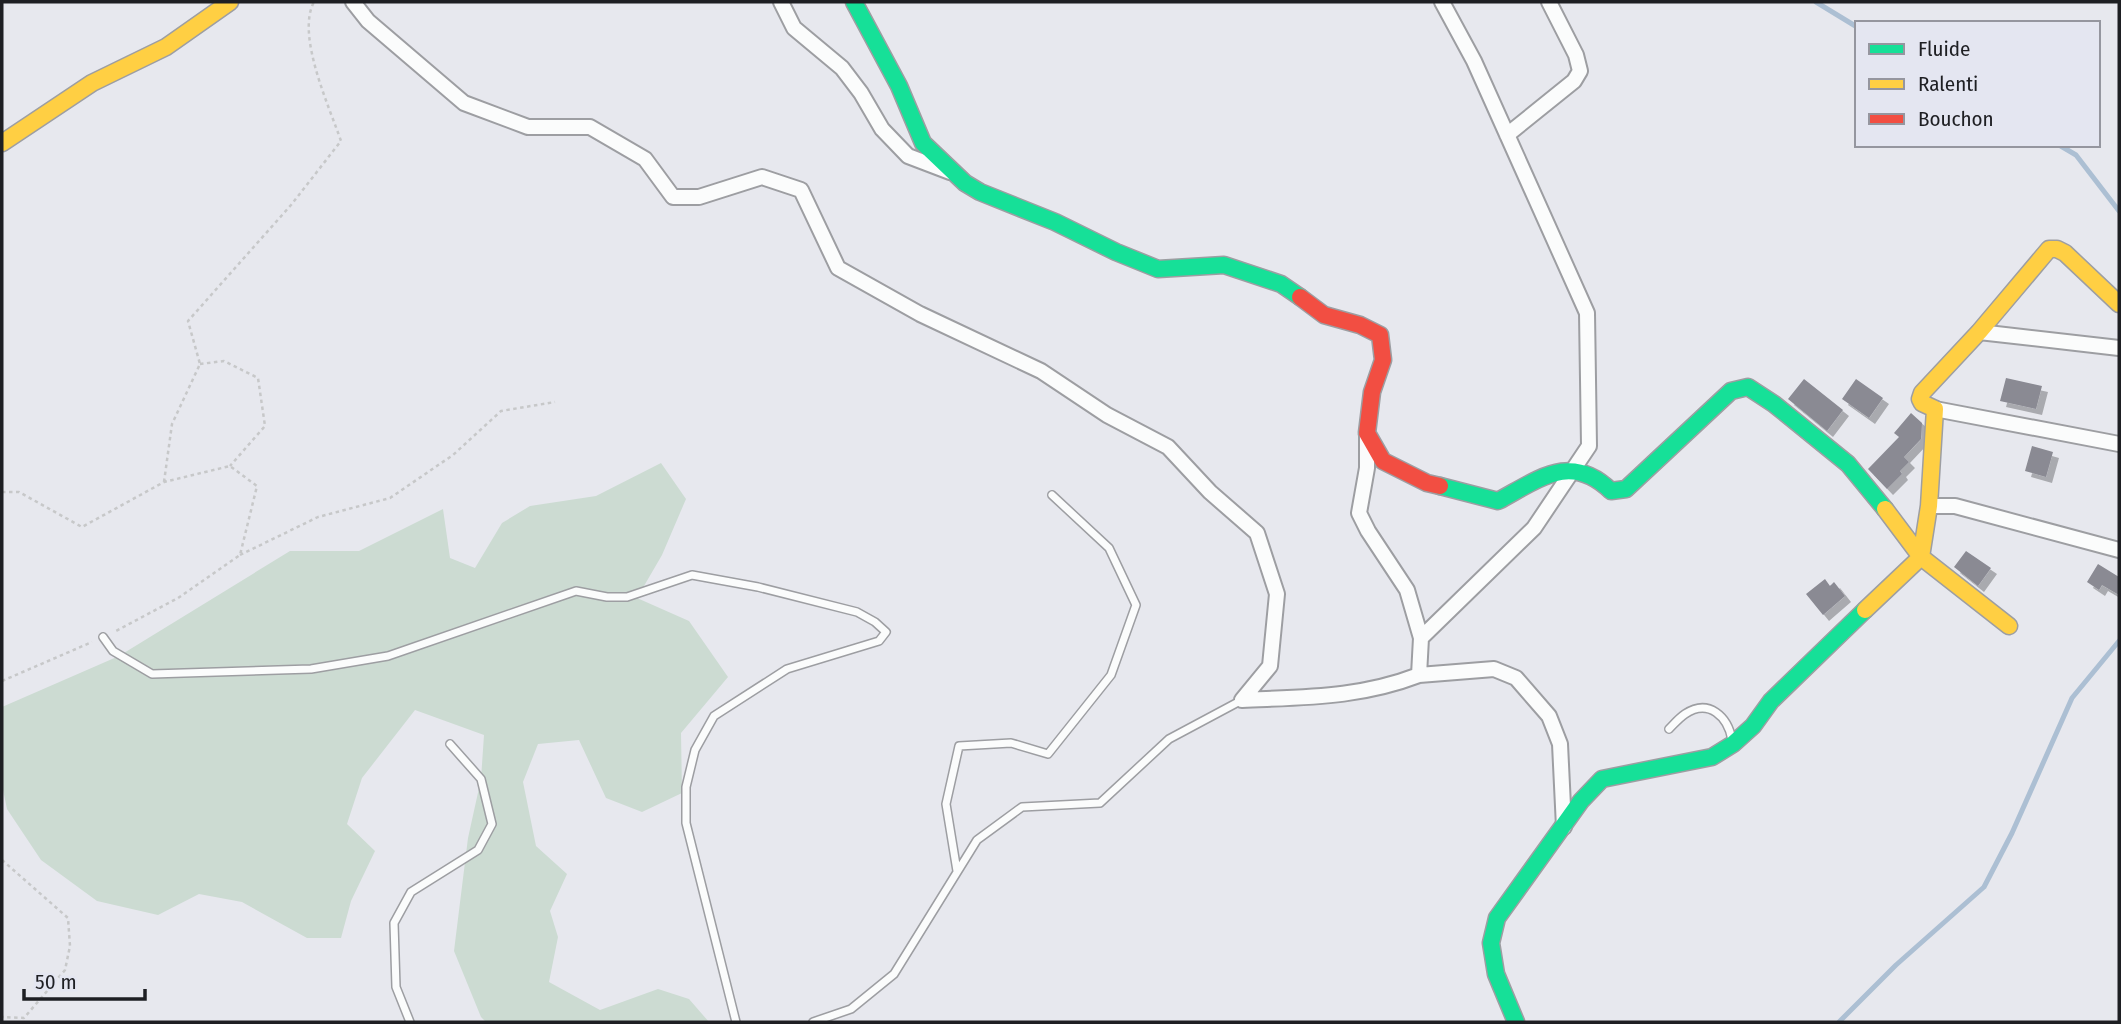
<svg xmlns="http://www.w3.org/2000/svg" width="2121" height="1024" font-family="'Fira Sans Condensed',sans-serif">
<defs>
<filter id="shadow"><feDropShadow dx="6" dy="6" stdDeviation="0" flood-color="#0004"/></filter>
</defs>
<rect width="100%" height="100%" fill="#e7e8ee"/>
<path fill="#ccdbd2" d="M661 463 686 499 662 555 637 598 689 621 728 677 681 733 682 793 642 812 606 798 579 740 538 744 523 782 536 846 567 874 550 911 558 937 549 982 600 1010 658 989 689 999 709 1022H486L481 1017 454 951 468 838 481 779 484 735 415 710 362 778 347 824 375 851 351 901 341 938H307L242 902 199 894 158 915 97 901 41 860 7 809 2 785V707L119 656 290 551H359L443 509 450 558 475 568 502 523 530 506 596 496Z"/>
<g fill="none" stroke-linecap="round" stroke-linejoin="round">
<path stroke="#acbfd3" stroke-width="5" d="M1816 2 1857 27
M2059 145 2076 155 2119 211
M1839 1022 1896 965 1984 887 2012 833 2072 698 2119 641"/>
</g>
<path fill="#8a8a93" filter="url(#shadow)" d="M2006 378 2042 386 2036 409 2000 401Z
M1804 379 1843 410 1827 431 1788 399Z
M1856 379 1883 398 1869 418 1842 399Z
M1911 413 1922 423 1921 439 1904 457 1909 462 1900 471 1902 474 1887 489 1868 469 1899 437 1894 433Z
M2032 446 2053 452 2046 477 2025 471Z
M1966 551 1991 568 1978 586 1954 567Z
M2098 564 2119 577V595L2102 585 2099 590 2087 582Z
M1825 579 1830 586 1834 582 1845 596 1823 615 1806 594Z"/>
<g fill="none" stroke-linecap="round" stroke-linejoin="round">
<g stroke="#9d9ea2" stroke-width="10">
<path id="lane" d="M103 637 113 651 152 674 311 669 388 656 576 591 607 597H627L692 575 758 587 857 612 875 622 886 632 879 641 787 669 714 716 695 750 686 787V823L736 1022
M1669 729C1674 724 1679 718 1685 714 1709 698 1728 717 1732 740
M957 871 946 804 959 746 1011 743 1048 754 1111 675 1136 605 1109 548 1052 495
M410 1022 396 987 394 923 411 892 478 850 492 824 481 779 450 744
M813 1022 851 1009 894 974 977 840 1022 807 1100 803 1169 739 1242 700"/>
</g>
<g stroke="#9d9ea2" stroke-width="18">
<path id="street" d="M353 2 368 21 464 103 528 127H590L645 159 673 197H699L762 177 801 190 838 268 920 314 1041 371 1107 415 1168 447 1210 492 1257 533 1277 594 1270 666 1242 700
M781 2 794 28 842 68 861 93 882 129 908 156 950 172
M1507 135 1574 81 1580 71 1576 55 1549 2
M1979 332 2119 348
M1935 409 2119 444
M1929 506H1955L2119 550
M1421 638 1534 528 1589 446 1587 313 1474 61 1442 2
M1419 675 1494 669 1516 678 1549 716 1560 744 1564 827
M1242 700C1306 697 1359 698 1419 675L1421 638 1407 590 1368 531 1359 513 1367 468V436"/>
</g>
<g stroke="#9d9ea2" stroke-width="19">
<path id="fast" d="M854 2 899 86 923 143 965 183 980 192 1055 222 1116 252 1158 269 1224 265 1281 284 1300 297
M1440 486 1498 501C1539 479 1571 452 1611 491L1626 489 1731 391 1748 387 1774 404 1848 464 1885 509
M1516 1022 1496 974 1491 943 1497 918 1581 801 1602 779 1712 757 1733 744 1753 726 1771 701 1865 610"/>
</g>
<g stroke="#9d9ea2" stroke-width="19">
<path id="slow" d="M2 143 92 83 166 47 230 2
M1885 509 1921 557 2009 626
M1865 610 1921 557 1929 506 1935 409 1922 403 1920 399 1922 393 1979 332 2049 249H2057L2065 253 2119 304"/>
</g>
<g stroke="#9d9ea2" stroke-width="19">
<path id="jam" d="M1300 297 1324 315 1360 325 1380 335 1383 360 1372 392 1367 433 1383 461 1427 483 1440 486"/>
</g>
<path stroke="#c7c8c9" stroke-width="2.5" stroke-dasharray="3.5 3.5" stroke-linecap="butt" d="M200 364 224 361 258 378 265 426 230 466
M164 482 172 424 200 364 188 321 291 205 341 141C329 106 296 35 314 2
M2 492H19L82 527 164 482 230 466 257 486 240 555 178 598 114 632
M240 555 318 517 390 498 453 455 501 411 555 402
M2 681 92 642
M2 860 68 918 70 946 65 970 24 1018 2 1017"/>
<use href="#lane" stroke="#fbfcfc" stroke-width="7"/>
<use href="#street" stroke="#fbfcfc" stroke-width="14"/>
<use href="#fast" stroke="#16e098" stroke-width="16"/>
<use href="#slow" stroke="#ffcf43" stroke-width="16"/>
<use href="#jam" stroke="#f24e42" stroke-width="16"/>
</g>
<rect width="2121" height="1024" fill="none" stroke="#1e1f23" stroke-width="7"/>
<rect x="1855" y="21" width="245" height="126" fill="#e4e6f1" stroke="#95969f" stroke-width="2"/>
<rect x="1869" y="44" width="35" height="10" fill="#16e098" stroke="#95969f" stroke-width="2"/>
<text x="1918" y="56" font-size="21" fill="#1e1f23">Fluide</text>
<rect x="1869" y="79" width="35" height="10" fill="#ffcf43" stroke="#95969f" stroke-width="2"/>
<text x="1918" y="91" font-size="21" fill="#1e1f23">Ralenti</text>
<rect x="1869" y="114" width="35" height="10" fill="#f24e42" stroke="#95969f" stroke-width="2"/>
<text x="1918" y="126" font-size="21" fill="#1e1f23">Bouchon</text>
<path d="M24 989v10h121v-10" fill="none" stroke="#1e1f23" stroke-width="3.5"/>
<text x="35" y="989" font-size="21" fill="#1e1f23" stroke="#e4e6f1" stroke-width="5" paint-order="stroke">50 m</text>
</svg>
